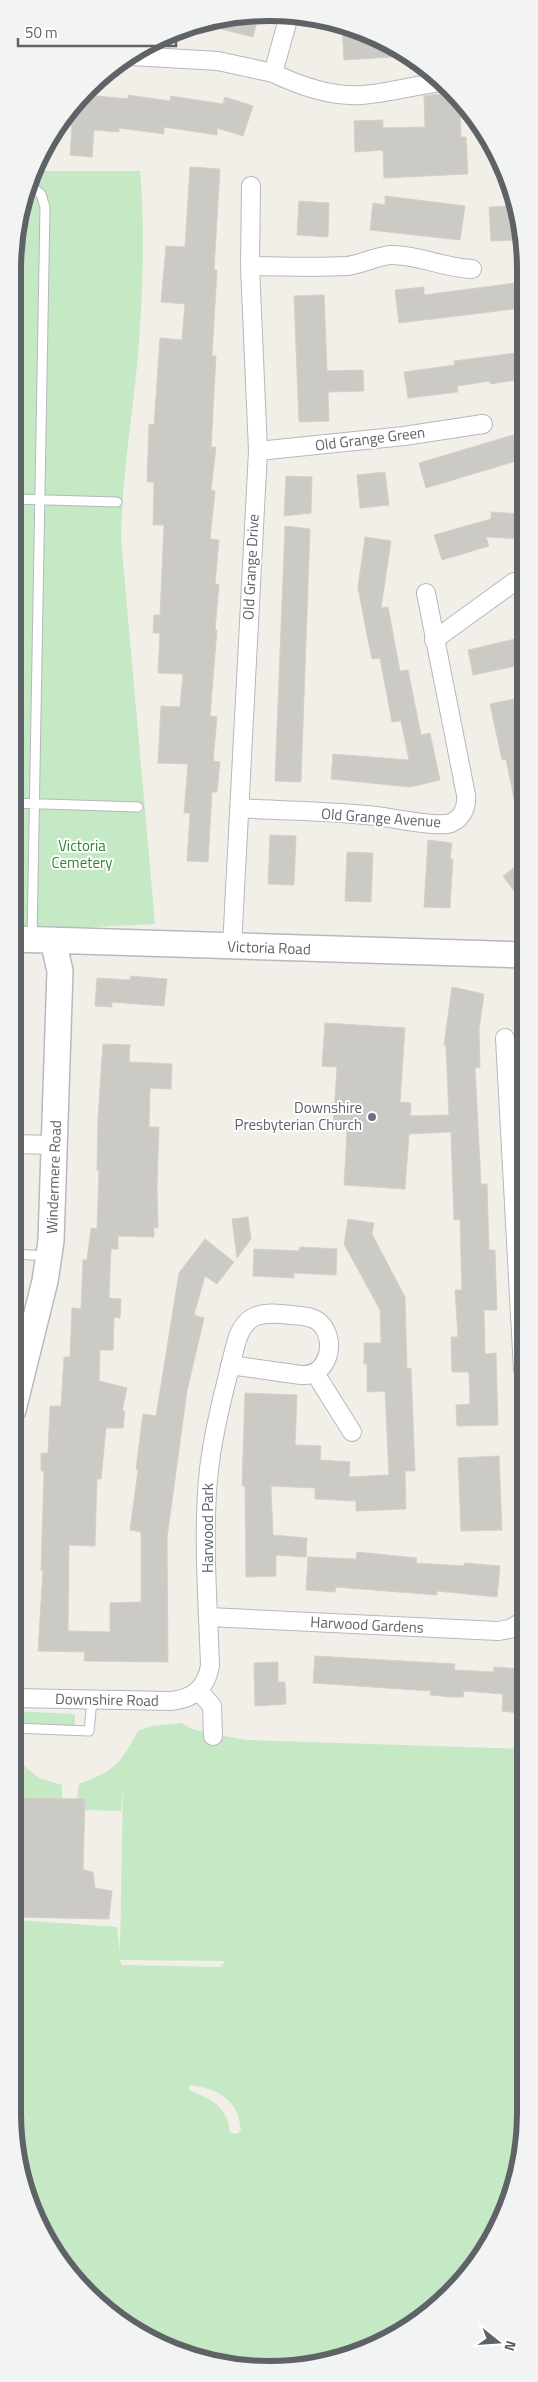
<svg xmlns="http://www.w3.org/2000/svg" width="538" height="2382" font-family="'Titillium Web',sans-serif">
<rect width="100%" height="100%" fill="#f1efe8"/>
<path fill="#c5e8c5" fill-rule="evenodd" d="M37 171H140C145 228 143 285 139 342 134 408 122 473 121 539L155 924 52 929 14 927 15 235Z
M13 1711 75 1714V1726H13Z
M181 1723 195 1730 245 1740 523 1749V2147L491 2241 425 2316 351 2356 252 2369 156 2343 76 2282 32 2211 25 2176 27 2174 24 2173 13 2113V2053L18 1920 117 1927 120 1952 123 1785 121 1811 85 1810V1800L77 1799 79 1784C116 1770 119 1765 138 1731L152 1726ZM120 1960 225 1961V1962L220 1967 122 1965ZM189 2085C218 2088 239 2100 241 2131L236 2134 230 2132C227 2105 212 2100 189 2090Z
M13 1757 39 1778 62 1785V1799L13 1798Z"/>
<path fill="#cccac5" stroke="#d6d1c6" d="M258 18 253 37 205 25 206 21Z
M342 27 383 39 406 56 344 60Z
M454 92 460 101 461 137H466L468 174 384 178 383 150 355 152 354 121 383 120V128L425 127 424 96Z
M87 95 128 99V95L170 101 171 96 223 104 225 97 253 106 243 136 217 128V135L164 127V134L119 128V132L94 130 92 157 70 155 72 126 60 125Z
M190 167 220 169 214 270H217L212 356H216L211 447H216L211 490 215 491 210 539 219 540 215 584 219 585 215 630H217L210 716 217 717 213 761 220 762 217 792H212L208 862 187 861 190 813H184L188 764 158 763 161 706 180 707 183 674 158 673 160 633H153L154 615H160L164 525H153L154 482H147L149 424 154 425 160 338 182 340 185 304 161 302 166 246 185 247Z
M385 196 465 206 460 240 370 230 373 203 385 205Z
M299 201 329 203 328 237 297 235Z
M514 206 518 220 519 240 491 241 489 207Z
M523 282V308L399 323 395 290 424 287V295Z
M324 295 327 371 363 370 364 391 328 392 329 421 299 422 294 296Z
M523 352V379L490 384V381L457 386 458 392 408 398 404 372 455 365 454 361Z
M523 432V459L426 488 419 463Z
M385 472 389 505 360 508 357 475Z
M286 476 312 477 311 513 284 516Z
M491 512 523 514V539L486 537 489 546 442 560 434 535 491 519Z
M285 526 310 529 301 782 275 781Z
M365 537 391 541 381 608 388 607 400 671 408 670 421 735 430 733 440 780 410 787 331 779 333 754 409 760 401 721 392 722 380 658 372 659 367 635 358 587Z
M515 639 521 665 473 675 468 650Z
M523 697V804H515L506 759 502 760 490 704Z
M270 835 296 836 294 885 268 884Z
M428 840 452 843 450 859H453L450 908 424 907Z
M347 852 373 853 371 902 345 901Z
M523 861V903L503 876Z
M131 976 167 979 164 1006 112 1002V1007L95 1006 97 978 130 980Z
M452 987 484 994 479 1030 480 1067 475 1068 481 1184H487L489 1250H495L497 1310H484L485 1354 496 1353 498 1425 457 1426 456 1405 470 1404 469 1372H452L451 1337H458L455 1290H462L460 1219 454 1220 451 1132 409 1134 405 1189 344 1185 347 1132 333 1131 337 1067 322 1066 325 1023 405 1028 400 1102 411 1103 410 1116 449 1115 446 1046 444 1045Z
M103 1044 130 1045 129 1062 172 1064 171 1089 150 1088 149 1127H159L157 1186 158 1228 154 1227V1237L118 1236V1249H111L109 1298 121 1299 120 1318 114 1317 113 1350H100L99 1381 127 1388 122 1411H125L123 1428H106L101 1479H97L95 1546 69 1545 68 1631 110 1632V1603L141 1602V1532L130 1530 138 1470 136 1469 143 1414 156 1416 179 1273 205 1239 234 1262 217 1284 205 1276 194 1315 204 1318 187 1391 167 1538 168 1662 84 1661 85 1652 38 1651 43 1571H41L44 1471H41V1453H48L50 1406H61L64 1357H70L72 1308 81 1309 83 1260H87L91 1228 97 1229 99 1170H97L98 1118Z
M248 1217 251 1239 237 1258 232 1219Z
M348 1219 374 1223 372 1234 405 1297 407 1369 411 1368 415 1471H405L406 1509 356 1511V1501L315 1499V1488L271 1486 273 1535 307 1538 306 1557 276 1555V1576L246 1577 245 1486H242L245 1393 297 1395 295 1445 321 1446 320 1460 350 1462 349 1477 389 1475 385 1391 367 1392V1364H364V1343H381L380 1310 344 1244Z
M300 1247 337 1249 336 1275 294 1273V1278L253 1276 254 1249 299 1251Z
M499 1456 502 1530 461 1531 458 1458Z
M357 1552 417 1558 416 1563 464 1566V1563L500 1566 497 1597 437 1591V1595L336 1587 335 1592 306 1590 308 1557 356 1559Z
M315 1656 455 1664 454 1670 494 1672V1667L522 1669 519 1713 502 1711 503 1694 464 1691 463 1697H452L430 1695 431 1691 313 1683Z
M278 1662V1682H285L286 1704 255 1706 254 1663Z
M13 1798 85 1799 83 1870 93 1872 95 1888 112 1891 109 1919 13 1917Z"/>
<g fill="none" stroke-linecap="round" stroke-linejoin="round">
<g stroke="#b5b8bc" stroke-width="11">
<path id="lane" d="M31 186 41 194 45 207 32 939
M14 499 117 502
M14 803 138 807
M14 1254 48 1256
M13 1728 89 1731 92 1700"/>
</g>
<g stroke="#b5b8bc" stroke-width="20">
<path id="street" d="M132 56 218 61 273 73 289 16
M273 73C300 86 332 97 362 95 389 93 416 85 442 82
M250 266C282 266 315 268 347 266 362 264 380 255 392 255 419 255 444 268 472 269
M258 451 404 436 483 424
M434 640 514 582
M239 808C284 811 330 811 376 816 394 818 437 828 451 823 463 818 467 806 466 795L426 593
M232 947 258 451 250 266 251 186
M505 1038 523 1370
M507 1077H523
M14 1144 55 1145
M315 1373 352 1432
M209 1617 498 1631 510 1629 523 1621
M199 1691 212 1706 213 1736
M13 1698 171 1701C193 1699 206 1688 210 1666 208 1602 202 1534 209 1469 214 1428 225 1387 235 1347 243 1313 260 1311 292 1315 301 1316 313 1316 320 1323 338 1341 328 1377 301 1375L230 1365"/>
</g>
<g stroke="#b6babf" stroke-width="28">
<path id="secondary" d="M14 939 523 955
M13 1410 45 1281 51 1241 60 971 53 940"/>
</g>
<use href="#lane" stroke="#fff" stroke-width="9"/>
<use href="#street" stroke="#fff" stroke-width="18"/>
<use href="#secondary" stroke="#fff" stroke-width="25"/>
</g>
<circle fill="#6b7280" stroke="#fff" stroke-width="2" cx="372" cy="1117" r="5"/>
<g text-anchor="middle" stroke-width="4" stroke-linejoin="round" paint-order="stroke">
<g font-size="15" fill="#5f6368" stroke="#fff">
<text transform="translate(370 439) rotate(-7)" y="5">Old Grange Green</text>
<text transform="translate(251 567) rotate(-87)" y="5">Old Grange Drive</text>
<text transform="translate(381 818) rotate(4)" y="5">Old Grange Avenue</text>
<text transform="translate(269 948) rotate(2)" y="5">Victoria Road</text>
<text transform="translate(54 1177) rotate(-88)" y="5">Windermere Road</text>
<text transform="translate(208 1528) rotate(-90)" y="5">Harwood Park</text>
<text transform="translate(367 1625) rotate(3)" y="5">Harwood Gardens</text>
<text transform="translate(107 1700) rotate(1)" y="5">Downshire Road</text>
</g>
<g font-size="15" fill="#348238" stroke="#fff">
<text x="82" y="851">Victoria<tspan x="82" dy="17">Cemetery</tspan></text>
</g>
<g font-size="15" fill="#5b616d" stroke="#fff" text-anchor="end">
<text x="362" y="1113">Downshire<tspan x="362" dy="17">Presbyterian Church</tspan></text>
</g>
</g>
<path d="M0 0H538V2382H0ZM269 21H269A248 248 0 0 1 517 269V2113A248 248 0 0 1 269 2361H269A248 248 0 0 1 21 2113V269A248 248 0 0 1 269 21Z" fill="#f2f3f3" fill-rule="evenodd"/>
<path fill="none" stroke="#5f6368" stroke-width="6" d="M269 21H269A248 248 0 0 1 517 269V2113A248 248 0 0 1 269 2361H269A248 248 0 0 1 21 2113V269A248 248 0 0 1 269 21Z"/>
<g transform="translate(498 2342) rotate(107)" stroke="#ffffff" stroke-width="4" paint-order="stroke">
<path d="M0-4L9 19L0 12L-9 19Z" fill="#5f6368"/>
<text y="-8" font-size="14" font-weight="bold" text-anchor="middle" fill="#5f6368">N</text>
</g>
<path d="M18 38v8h158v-8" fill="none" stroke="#5f6368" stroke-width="2.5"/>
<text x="25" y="38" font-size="15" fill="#5f6368" stroke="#ffffff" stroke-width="4" paint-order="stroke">50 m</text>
</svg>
